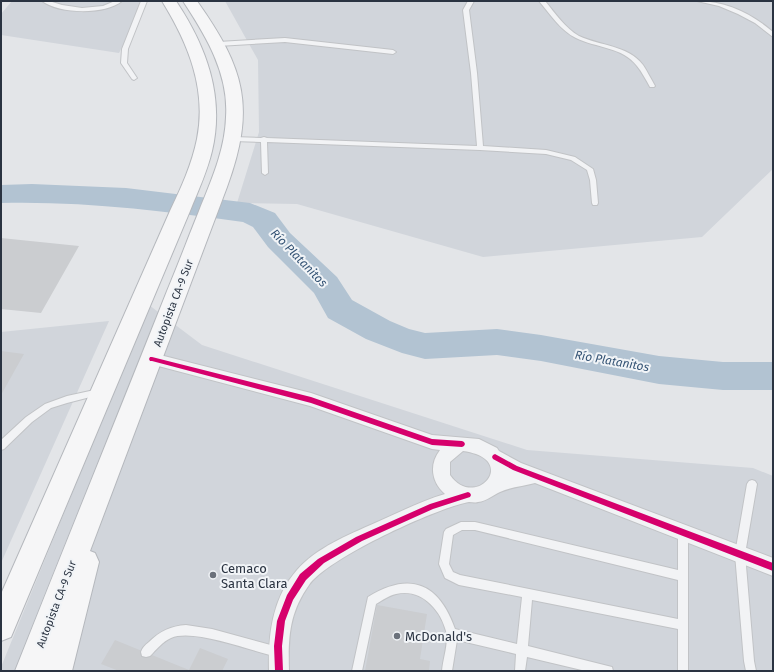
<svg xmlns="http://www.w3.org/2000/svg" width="774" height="672" font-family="'Fira Sans',sans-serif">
<rect width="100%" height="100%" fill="#e3e5e8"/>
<path fill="#d1d5db" d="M12 1 112 2 146 1 119 53 1 35V14Z
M225 1H773V169L702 237 483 257 297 204 237 203 259 132 258 60Z
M149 305 202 345 527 450 753 468 773 476V671H1V667Z
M109 321 1 563V332Z"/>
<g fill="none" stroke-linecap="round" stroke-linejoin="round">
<path fill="#b2c3d2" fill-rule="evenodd" d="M32 184 126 188 250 203 275 213 290 233 337 277 352 300 390 321 409 329 425 333 497 329 541 335 659 356 723 362H773V390H723L659 384 541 361 497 355 425 359 402 353 366 339 328 318 314 293 268 247 253 227 243 222C163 211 83 201 1 203V185Z"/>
</g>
<path fill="#cbcdd0" d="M1 238 79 246 41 313 1 309Z
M1 351 24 354 1 395Z
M377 605 427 614 420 659 430 661 429 671H365Z
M115 640 189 670 200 648 228 659 222 671H119L101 664Z"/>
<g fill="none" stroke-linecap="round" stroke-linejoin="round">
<g stroke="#c1c3c6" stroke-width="2">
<path id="service" d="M42 1H49L62 5 82 8 103 6 115 1H122C105 15 59 14 42 1Z
M141 1H147L128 49 127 63 137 78 134 80 132 79 121 63 122 49Z
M468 1H474L469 10 477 73 483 146 546 150 575 157 593 169 596 180 598 203 597 205H593L592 203 590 180 587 170 571 160 546 154 480 150 267 142 268 173 265 175 262 173 261 142 233 141 230 139 233 137 261 138 264 137 267 138 477 146 471 73 463 10Z
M539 1H545C555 13 565 28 579 36 600 46 628 45 643 65 647 71 651 79 655 86L654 87H650C646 80 642 72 637 66 623 47 596 48 576 38 561 31 550 14 539 1Z
M697 1C726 1 752 14 773 32V37L755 23 738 14 719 6Z
M285 38 393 50 396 52 393 54 285 42 218 46 215 44 218 42Z
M99 389 102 390 103 392 102 394 67 403 51 408 32 422 4 449 1 450V440L26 417 45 404 67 396Z
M752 480 755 481 757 484 745 554 754 661 756 671H746L744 661 735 554 747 484 749 481Z
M461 522H475L678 570V532L680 529 683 528 686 529 688 532V671H678V629L532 600 528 646 612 667 613 671H586L527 657 525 671H515L516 654 457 640 452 671H442C443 658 449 643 446 631 440 608 420 588 396 594 388 596 383 600 376 604L362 671H352L368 597C410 571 439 583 455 629L517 644 522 597 459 585 445 578 439 564 444 532 446 529ZM462 530H475L678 580V619L460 575 453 572 449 564 453 535Z
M186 625 212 629 278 647 282 648 283 652 282 656 278 657C253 652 194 628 171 638 163 641 156 650 150 656L146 657 142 656 141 652C142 648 145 645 149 642 160 631 171 626 186 625Z"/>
</g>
<g stroke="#c1c3c6" stroke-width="2">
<path id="minor" d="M152 353 311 393 432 435 479 439 497 448 499 451 521 463 773 558V576L535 483C524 486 511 487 500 492 493 495 487 501 478 502 476 503 472 502 469 502 436 508 328 558 309 585 289 613 288 638 289 671H269C268 636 272 598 297 570 316 548 348 535 375 523 398 513 421 501 445 494 431 482 429 464 440 450L432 449 310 406 147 363 144 359 147 355ZM463 451C521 459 475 511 450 475V462Z"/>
</g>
<g stroke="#b5b8bd" stroke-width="2">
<path id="trunk" d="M162 1H176C206 46 225 96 212 151 207 172 198 191 190 211L11 637 1 641V594L170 211C181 188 192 164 197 139 207 89 188 43 162 1Z
M183 1H197C245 69 256 107 227 187L90 551 95 553 99 562 72 671H15C65 544 117 418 167 291 178 265 188 238 199 211 211 181 225 150 226 117 229 74 206 36 183 1Z"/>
</g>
<use href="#service" fill="#f2f3f5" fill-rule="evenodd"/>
<use href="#minor" fill="#f2f3f5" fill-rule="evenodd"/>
<use href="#trunk" fill="#f6f6f7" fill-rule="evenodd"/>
<g stroke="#f1f4f7" stroke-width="2">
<path id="cycleway" d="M150 357H152L311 397 432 439 462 441 464 442 465 444 464 446 462 447 432 445 311 403 152 361H150L149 359Z
M495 454 517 466 773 563V571L513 470 493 459 492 457 493 455Z
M468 492 470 493 471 495 470 497 433 509 362 541 324 563 306 580 293 600 285 621 282 646 283 671H275L274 646 277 621 287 595 300 574 318 559 356 537 430 504Z"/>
</g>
<use href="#cycleway" fill="#d6006c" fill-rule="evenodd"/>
</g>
<g fill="#6b717b" stroke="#f1f4f7" stroke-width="1.5">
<circle cx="213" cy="575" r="4"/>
<circle cx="397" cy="636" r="4"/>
</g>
<g text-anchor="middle" stroke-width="4" stroke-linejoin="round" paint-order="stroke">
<g font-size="11" fill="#2a3341" stroke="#f1f4f7">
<text transform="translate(173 303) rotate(-69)" y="4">Autopista CA-9 Sur</text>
<text transform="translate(56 604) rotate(-69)" y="4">Autopista CA-9 Sur</text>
</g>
<g font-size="12" font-style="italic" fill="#345374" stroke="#f1f4f7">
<text transform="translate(299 258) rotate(46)" y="4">Río Platanitos</text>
<text transform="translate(612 361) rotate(10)" y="4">Río Platanitos</text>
</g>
<g font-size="13" fill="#2a3341" stroke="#f1f4f7" text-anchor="start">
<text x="221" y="573">Cemaco<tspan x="221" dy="15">Santa Clara</tspan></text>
<text x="405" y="641">McDonald's</text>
</g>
</g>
<rect width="774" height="672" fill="none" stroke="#2a3341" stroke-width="4"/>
</svg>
